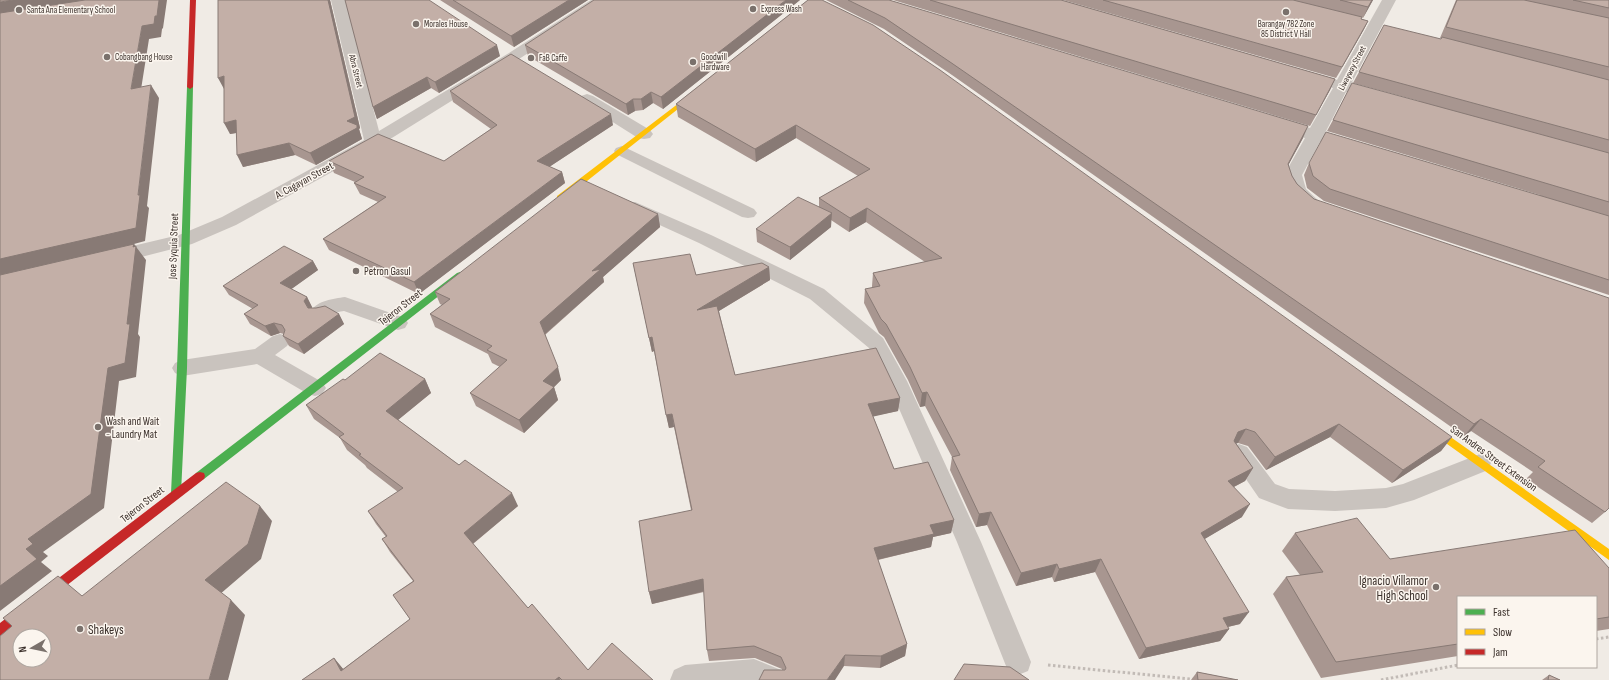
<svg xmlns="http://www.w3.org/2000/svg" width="1609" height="680" font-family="'Sofia Sans Condensed',sans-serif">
<rect width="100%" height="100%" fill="#f0ebe5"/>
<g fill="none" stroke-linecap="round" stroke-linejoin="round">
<path stroke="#c2bbb6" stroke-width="3" stroke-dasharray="2.5 2.5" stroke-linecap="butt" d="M1596 639 1609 637
M1048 665 1200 680
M1381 680 1458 665"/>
<path fill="#c9c3be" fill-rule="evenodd" d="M622 146 754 209 757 213 754 217 748 218 742 217 616 154 614 151 616 148Z
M635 202 711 235 824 289 883 338 907 381 981 542 1031 662 1028 671 1018 675 1008 671 957 542 887 381 869 348 810 299 699 243 629 211 626 207 629 203Z
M345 297 405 318 408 323 405 328 398 330 344 311C333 312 325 319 314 316L311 311C318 300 333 299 345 297Z
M280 334 287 336 290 341 287 346 275 355 322 382 326 388 322 394 315 396 308 394 257 364 182 376 175 373 172 368 175 363 182 360 255 349 273 336Z
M1239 444 1247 447 1275 484 1289 489 1335 491 1386 488 1403 484 1480 454 1488 456 1491 463 1488 470 1414 500 1386 508 1335 511 1288 509 1259 498 1228 453 1231 447Z"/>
<path fill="#c9c3be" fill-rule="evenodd" d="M331 0H345L379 131 509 53 591 0H607L605 3 519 59 379 146 236 225 192 244 110 265 103 263 100 258 103 253 179 235 222 217 364 140Z
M1382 0H1396L1351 84 1385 94 1387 97 1385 100 1379 102 1346 92 1325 133 1357 142 1360 146 1357 150 1351 151 1320 142 1302 175 1306 189 1322 204 1320 208 1313 210 1306 208 1290 195 1288 191 1284 175 1305 138 1271 128 1269 124 1271 120 1277 119 1310 128 1333 88 1298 78 1296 75 1298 72 1304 70 1337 80Z
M587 94 593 96 650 130 653 134 650 138 644 139 638 138 581 102 579 99 581 96Z
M754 659 781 670 785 680H670L674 670 685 665Z"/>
<path fill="#4caf50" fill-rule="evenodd" d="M190 85 193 87 187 368 181 493 180 496 176 497 172 496 171 493 177 368 187 87Z
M460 272 464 275 463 277 204 479 200 480 196 479 195 476 196 473 457 273Z"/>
<path fill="#ffc107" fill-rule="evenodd" d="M700 87 702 88V90L563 200H557V196Z
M1425 419 1609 549V560L1422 426 1420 423 1422 420Z"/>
<path fill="#c62828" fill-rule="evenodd" d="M190 0H196L193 87 190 89 187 87Z
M200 472 204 473 205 476 204 479 4 634 0 636V623L196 473Z"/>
</g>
<path fill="#a89690" d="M218 0H330L360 128 359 129 362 139 316 165 295 155 243 167 236 133 230 134Z
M345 0 500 56 439 93 431 88 377 119 373 107Z
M440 0H588L514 47Z
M800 0 663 109 653 103 643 110 635 111 628 115 528 56 525 45Z
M808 0 1452 437 1441 451 1392 483 1330 437 1266 470 1248 446 1238 443H1236L1253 468 1245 481 1234 487 1242 517 1204 539 1240 624 1228 627 1229 629 1220 641 1139 659 1095 572 1054 582 1052 577 1016 586 987 525 976 527 950 470 952 457 925 406 920 407 908 380 884 337 879 333 864 303 865 289 872 288V286L873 273 925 262 866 222 849 232 831 220V227L790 260 757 242 756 229 819 207V198L858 176 796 138 756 162 678 117 676 104Z
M826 0H889L1303 138 1288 165 1292 176 1297 184 1605 512 1592 523 1526 479 1533 472 1471 431 1464 436 952 75 884 29Z
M893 0H1061L1335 79 1330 90 1310 126Z
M1063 0H1373L1363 18 1362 17 1361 19 1368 21 1363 31 1336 78Z
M1456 0H1609V295L1324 201 1307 188 1304 175 1309 163 1540 195 1327 131 1333 120 1419 101 1353 83 1359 72 1441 39V38H1440Z
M450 91 613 125 549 167 562 172 565 183 419 294 329 250 323 239 378 202 360 194 354 183 355 182 334 173 329 161H444L491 129 453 102Z
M658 214 660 227 603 277 604 282 545 335 561 380 554 387 558 400 524 433 476 406 470 393 500 367 492 363 488 354 435 327 430 314 442 305 440 304 435 292Z
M313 261 318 270 291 289 307 297 312 307V308L339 314 344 324 304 354 289 346 283 336 284 334 280 333 271 336 250 324 244 314 253 309 229 295 223 286Z
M633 263 696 275 769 267 770 280 719 311 735 375 900 398 898 411 873 416 894 469 954 520 951 533 933 537 931 547 878 560 907 644 905 656 880 668 844 666 782 670V669L755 658 709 661 707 650 704 592 652 604 649 592 691 510 674 427 669 428 654 351 652 352Z
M425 379 431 393 398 420 459 465 518 506 473 544 528 608 588 670 653 680H302L334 658 343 669 410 619 393 595 413 581 390 552 382 539 386 537 376 524 368 511 398 492 367 468 365 465 347 450 340 438 314 419 306 405 345 380Z
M1295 533 1390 559 1609 568V629L1596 631V597H1458V656L1321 678 1273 594 1286 577 1300 575 1282 551Z
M1197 672 1238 680H1191Z
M1549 675 1560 680H1542Z"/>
<path fill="#887a75" d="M13 0H98L0 15V2Z
M159 0H167L163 28 162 29 161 37 149 39 139 102 131 89 142 26 155 16Z
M328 0H330L360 128 359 129 362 139 316 165 310 153Z
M569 0H588L514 47 511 36Z
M786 0H800L663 109 661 97Z
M1372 0H1373L1363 18 1368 7Z
M1368 21 1363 31 1336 78 1342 67Z
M497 45 500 56 439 93 435 82Z
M224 76V89L218 78Z
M427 77 431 88 377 119 373 107Z
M1335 79 1330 90 1310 126 1316 115Z
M151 85 159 98 147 206 149 208 145 241 134 244 146 260 138 334 140 337 136 377 119 381 104 508 43 552 48 556 41 562 52 571 0 611V586L26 549 28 539 0 276V259L138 195Z
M651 92 653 103 643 110 641 99Z
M633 99 635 111 628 115 626 104Z
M611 114 613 125 540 173 537 161Z
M236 120 242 132 230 134 224 123Z
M796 125V138L756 162 755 149Z
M1308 126 1303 138 1283 175 1288 164Z
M289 143 295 155 243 167 237 155Z
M562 172 565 183 419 294 414 282Z
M867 208 866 222 849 232 850 218Z
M832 213 831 227 790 260V247Z
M658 214 660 227 603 277 604 282 544 335 540 322 592 271Z
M313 261 318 270 286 293 280 283Z
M769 267 770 280 699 323 697 310Z
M307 297 312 307 310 311 304 301Z
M339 314 344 324 304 354 298 344Z
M274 323 280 333 271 336 265 326Z
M652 337 654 351 652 352 649 338Z
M558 367 561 380 554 387 558 400 524 433 519 420 543 381Z
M425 379 431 393 393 424 386 411Z
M927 392 925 406 920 407 922 393Z
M900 398 898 411 867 418 868 404Z
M672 414 674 427 669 428 666 415Z
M1481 419 1471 431 1464 436 1474 424Z
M1339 424 1330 437 1266 470 1275 457Z
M1246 429 1238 443 1230 446 1238 432Z
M1452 437 1441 451 1392 483 1403 470Z
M1253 468 1245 481 1220 494 1228 481Z
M512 493 518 506 470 546 464 533Z
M1250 504 1242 517 1193 546 1201 533Z
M260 506 272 521 261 559 219 595 205 580Z
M991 512 987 525 976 527 979 514Z
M954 520 951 533 933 537 931 547 872 561 874 548 930 525Z
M1101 559 1095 572 1054 582 1059 569Z
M1057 564 1052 577 1016 586 1021 573Z
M703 579 705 591 652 604 649 592Z
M231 600 245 615 228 680H209Z
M1249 612 1240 624 1214 630 1223 618Z
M1229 629 1220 641 1139 659 1146 648Z
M907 644 905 656 880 668 881 656Z
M845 655 844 666 835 680H827Z
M334 658 344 670 341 671Z
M559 677 560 680H555Z"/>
<path fill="#c3afa7" stroke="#887a75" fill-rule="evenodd" d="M0 0H13L0 2Z
M85 0H159L157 16H155L154 24 142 26 131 89 151 85 138 195H140L136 228 0 259V13Z
M218 0H328L355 117 347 121 357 125V128L310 153 289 143 237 155 236 120 224 123V76L218 78Z
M345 0H429L497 45 435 82 427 77 373 107Z
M453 0H569L511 36Z
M594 0H786L661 97 651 92 641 99H633L626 104 525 45Z
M808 0H822L873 25 940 70 1452 437 1403 470 1339 424 1275 457 1255 432 1246 429 1238 432 1234 441 1253 468 1228 481 1250 504 1201 533 1249 612 1223 618 1229 629 1146 648 1101 559 1059 569 1057 564 1021 573 991 512 979 514 952 457 960 455 927 392 922 393 910 367 886 324 881 319 865 289 880 286 873 273 942 258 867 208 850 218 819 198 870 169 796 125 755 149 676 104Z
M848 0H889L1308 126 1288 164 1292 176 1297 184 1314 199 1609 298V508L1605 512 1538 467 1545 461 1481 419 1474 424 953 64 885 18Z
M930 0H1061L1335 79 1316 115Z
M1103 0H1293L1362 17 1361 19 1368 21 1342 67Z
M1340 0H1372L1368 7Z
M1457 0H1524L1609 18V67L1446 27Z
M1573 0H1609V8Z
M1384 25 1441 39 1442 37 1609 80V140L1359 72Z
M511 54 611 114 537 161 562 172 414 282 323 239 386 197 354 183 364 177 329 161 378 134 444 161 497 125 450 91Z
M1352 83 1609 153V202L1333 120Z
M1326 132 1609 216V280L1330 189 1313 176 1309 163Z
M581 179 658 214 592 271 601 269 540 322 558 367 543 381 554 387 519 420 470 393 507 360 487 350 492 346 430 314 450 299 435 292Z
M798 197 832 213 790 247 756 229Z
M134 244 133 247 136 246 127 324H130L125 363 108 368 91 494 28 539 33 544 26 549 37 559 0 586V275Z
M284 246 313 261 280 283 307 297 304 301 308 308H316L325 306 339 314 298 344 283 336 285 330 282 325 274 323 265 326 244 314 258 305 223 286Z
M690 254 696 275 762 263 769 267 697 310 717 306 735 375 876 348 900 398 868 404 894 469 928 462 954 520 930 525 934 534 874 548 907 644 881 656 845 655 827 680H759L764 670H785L786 668 781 657 754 646 707 650 703 579 649 592 639 521 692 510 672 414 666 415 652 337 649 338 633 263Z
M380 353 425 379 386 411 459 465 465 460 512 493 464 533 528 608 532 604 588 670 612 643 653 680H562L559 677 555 680H302L334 658 341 671 410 619 393 595 414 581 382 539 387 536 368 511 403 488 359 455 361 454 339 437 344 434 306 405 343 379 345 380Z
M226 482 260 506 248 544 205 580 231 600 209 680H0V636L12 626 3 618 58 576 82 596ZM20 636H44V660H20Z
M1357 518 1390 559 1575 530 1609 568V617L1596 619V597H1458V644L1336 662 1286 577 1323 572 1295 533Z
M964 664 1010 667 1029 680H954Z
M1197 672 1238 680H1198Z
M1549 675 1560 680H1548Z"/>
<g fill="#7a716c" stroke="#fbf5ee" stroke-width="1.5">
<circle cx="753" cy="9" r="4"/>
<circle cx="19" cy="10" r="4"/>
<circle cx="1286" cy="12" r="4"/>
<circle cx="416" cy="24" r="4"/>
<circle cx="107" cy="57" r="4"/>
<circle cx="531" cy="58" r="4"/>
<circle cx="693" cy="62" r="4"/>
<circle cx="356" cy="271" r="4"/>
<circle cx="98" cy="427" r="4"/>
<circle cx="1436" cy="587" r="4"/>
<circle cx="80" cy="629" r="4"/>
</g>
<g text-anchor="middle" stroke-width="3" stroke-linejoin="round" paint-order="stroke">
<g font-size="9" fill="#3b302b" stroke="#fbf5ee" text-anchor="start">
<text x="761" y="12">Express Wash</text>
<text x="27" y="13">Santa Ana Elementary School</text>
<text x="424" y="27">Morales House</text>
<text x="1286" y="27" text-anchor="middle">Barangay 782 Zone<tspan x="1286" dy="10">85 District V Hall</tspan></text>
<text x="115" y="60">Cobangbang House</text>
<text x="701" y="60">Goodwill<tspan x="701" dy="10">Hardware</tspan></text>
<text x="539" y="61">FaB Caffe</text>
</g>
<g font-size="9" fill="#3b302b" stroke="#fbf5ee">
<text transform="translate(1352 68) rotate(-62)" y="3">Liwayway Street</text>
<text transform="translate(356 71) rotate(76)" y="3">Abra Street</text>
</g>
<g font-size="11" fill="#3b302b" stroke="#fbf5ee">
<text transform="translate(304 180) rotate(-29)" y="4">A. Cagayan Street</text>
<text transform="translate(173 246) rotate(-88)" y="4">Jose Syquia Street</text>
<text transform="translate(400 307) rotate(-38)" y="4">Tejeron Street</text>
<text transform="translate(1494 458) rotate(36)" y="4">San Andres Street Extension</text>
<text transform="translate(142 504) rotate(-38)" y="4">Tejeron Street</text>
</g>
<g font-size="11" fill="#3b302b" stroke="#fbf5ee" text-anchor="start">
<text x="364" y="275">Petron Gasul</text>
<text x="106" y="425">Wash and Wait<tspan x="106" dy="13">- Laundry Mat</tspan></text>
</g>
<g font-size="13" fill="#3b302b" stroke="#fbf5ee" text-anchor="end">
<text x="1428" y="585">Ignacio Villamor<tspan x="1428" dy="15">High School</tspan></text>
<text x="88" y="634" text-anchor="start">Shakeys</text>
</g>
</g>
<rect x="1457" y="596" width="140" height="72" fill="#fbf5ee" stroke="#aea6a0"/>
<rect x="1465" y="609" width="20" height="6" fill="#4caf50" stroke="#aea6a0"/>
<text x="1493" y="616" font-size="12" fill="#3b302b">Fast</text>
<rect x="1465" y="629" width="20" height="6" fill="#ffc107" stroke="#aea6a0"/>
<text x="1493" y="636" font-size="12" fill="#3b302b">Slow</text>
<rect x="1465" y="649" width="20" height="6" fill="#c62828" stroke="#aea6a0"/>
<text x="1493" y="656" font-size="12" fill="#3b302b">Jam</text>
<g transform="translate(32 648) rotate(261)"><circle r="19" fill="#fbf5ee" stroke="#aea6a0"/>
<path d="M0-3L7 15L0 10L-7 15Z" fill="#7a716c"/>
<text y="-6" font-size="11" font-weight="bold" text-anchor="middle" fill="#3b302b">N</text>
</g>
</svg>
